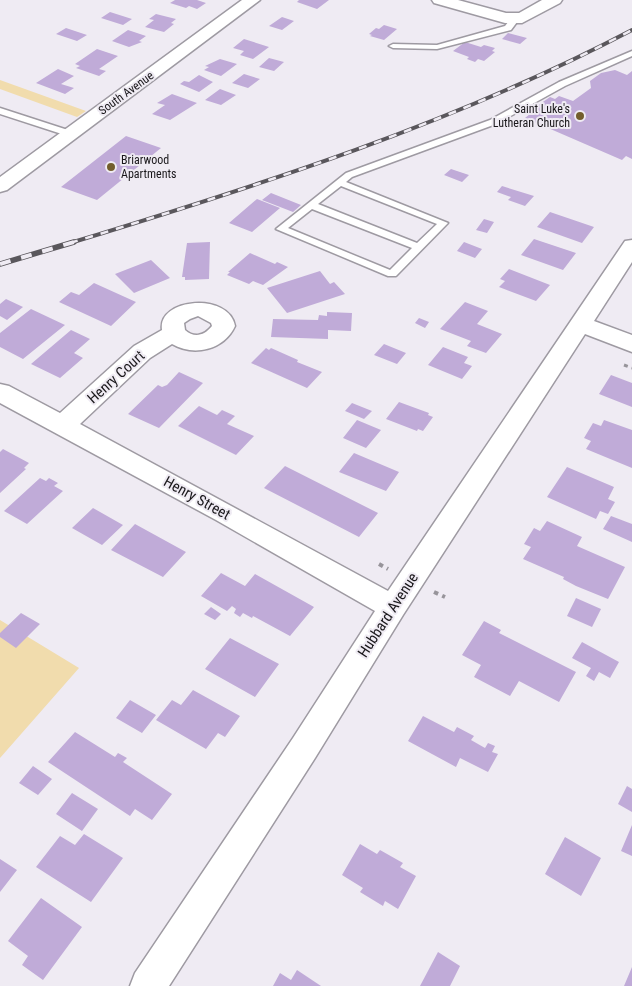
<svg xmlns="http://www.w3.org/2000/svg" width="632" height="986" font-family="'Roboto Condensed',sans-serif">
<rect width="100%" height="100%" fill="#efebf3"/>
<path fill="#f1dcad" d="M0 80 86 111 77 117 0 89Z
M0 620 79 668 0 758Z"/>
<path fill="#c0abd8" d="M175 0H197L206 3 197 9 189 6 186 8 170 3Z
M299 0H329L317 9 297 2Z
M110 12 132 19 123 25 101 18Z
M156 14 176 19 171 23 174 24 164 32 145 27 154 20 149 19Z
M282 17 294 21 282 30 269 26Z
M384 25 397 29 384 40 370 36 372 35 369 34 376 28 379 29Z
M66 28 87 35 77 41 56 34Z
M128 30 146 36 139 41 142 42 129 47 112 41Z
M508 33 527 38 520 44 502 39Z
M244 39 269 47 253 59 240 55 244 51 233 48Z
M465 42 481 47 484 45 495 48 492 51 495 52 484 61 478 59 475 62 467 59 469 57 453 51Z
M97 49 118 56 99 69 106 71 99 76 76 68 80 66 75 64Z
M269 58 284 62 274 71 259 67Z
M220 59 237 64 221 76 204 70 209 67 205 66Z
M58 69 74 76 61 84 74 88 65 94 36 83Z
M615 70 627 75 632 71V159L626 156 622 160 525 118 530 114 527 113 550 97 555 99 559 96 573 101 591 88 590 81 601 73Z
M244 74 260 79 248 88 232 83Z
M199 75 213 82 199 92 180 84 184 81 189 82Z
M220 89 236 95 221 105 205 100Z
M172 94 197 103 170 120 152 114 165 105 157 103Z
M126 136 161 148 97 200 61 187Z
M451 169 469 175 462 182 444 175Z
M502 186 534 196 525 206 508 200 511 197 497 192Z
M271 193 301 205 293 212 262 200Z
M257 199 280 208 252 232 229 223Z
M550 212 594 227 582 243 537 227Z
M484 219 494 222 487 233 476 230Z
M534 239 576 253 563 270 521 255Z
M210 242 209 279 185 280V277H182L187 243Z
M464 242 482 249 475 258 457 251Z
M250 253 275 264 277 262 288 267 263 285 253 281 249 284 227 275 230 272H228Z
M151 260 170 278 134 293 115 274Z
M509 269 550 285 536 301 499 287 505 281 500 279Z
M320 271 330 284 334 282 345 294 287 313 267 288Z
M94 283 136 302 111 326 59 302 71 292 79 295Z
M6 299 23 307 7 320 0 316V304Z
M465 302 488 311 477 324 502 334 486 353 467 346 471 341 440 329Z
M31 309 65 325 23 359 0 347V333Z
M327 312 352 313 351 331 328 330V339L271 337 273 319 318 320 319 315 327 316Z
M419 318 429 322 425 328 415 323Z
M71 330 90 339 74 353 83 358 60 378 31 364Z
M384 344 406 353 397 364 374 355Z
M443 347 468 357 464 363 472 366 462 379 428 365Z
M266 348 269 350 271 348 298 360 297 362 322 372 307 388 251 363Z
M179 372 203 383 159 428 128 414 158 385 162 387 167 385Z
M611 375 632 383V407L599 394Z
M399 402 429 413 428 415 433 417 423 431 418 429 417 431 386 419Z
M352 403 372 411 364 419 345 411Z
M199 406 217 415 222 410 235 416 227 424 254 436 236 455 178 426Z
M357 420 381 430 366 448 343 438Z
M604 420 632 430V468L586 449 591 441 584 438 593 423 601 426Z
M3 449 29 463 24 468 26 469 0 493V452Z
M354 453 399 472 386 491 339 472Z
M285 466 378 513 359 537 264 488Z
M567 467 614 487 608 499 615 502 608 514 600 511 596 519 547 497Z
M40 478 46 481 49 478 58 483 54 486 63 491 27 524 4 511Z
M93 508 123 525 102 545 72 528Z
M611 516 632 524V542L603 529Z
M547 521 582 537 577 546 625 567 608 599 576 586 563 579 564 577 523 559 531 547 524 544 534 528 540 531Z
M135 524 186 552 163 577 111 550Z
M221 573 245 586 255 574 314 607 290 636 253 616 252 618 243 613 240 617 234 613 236 609 232 606 227 611 201 596Z
M576 598 601 609 592 627 567 616Z
M211 607 221 614 215 620 204 614Z
M21 613 40 624 16 648 0 637V633Z
M484 621 501 630 499 633 576 672 559 702 519 681 510 696 474 677 481 665 462 655Z
M230 638 279 664 255 697 205 669Z
M582 642 619 662 610 678 599 672 594 681 586 676 591 668 572 658Z
M193 690 240 716 225 737 218 733 206 749 156 720 172 700 181 705Z
M130 700 156 715 142 733 116 718Z
M423 716 454 732 457 727 474 736 471 740 485 748 488 743 495 746 492 752 498 754 488 772 460 758 456 767 408 741Z
M75 732 115 757 118 753 127 758 123 762 172 794 152 820 135 809 130 816 48 762Z
M33 766 52 779 38 795 19 783Z
M627 786 632 789V812L618 804Z
M72 793 98 809 82 831 56 814Z
M632 825V856L621 851Z
M84 834 123 858 91 902 36 867 60 836 75 845Z
M565 837 601 858 581 896 545 874Z
M360 844 377 854 380 850 403 863 400 867 416 876 398 909 385 901 383 906 360 892 363 888 342 875Z
M0 859 17 870 0 892Z
M41 898 82 927 43 980 22 965 28 956 8 941Z
M438 952 460 966 450 986H420Z
M632 967V986H624Z
M297 970 321 986H273L280 973 291 980Z"/>
<g fill="none" stroke-linecap="round" stroke-linejoin="round">
<g stroke="#9e9aa2" stroke-width="3">
<path id="service" d="M513 16 520 18 511 30 437 49 393 48 389 46 393 44 437 45 505 26Z
M632 51V56L565 86 496 124 352 177 346 182 448 223 396 276H388L276 229 346 173 490 120 559 82ZM341 186 437 224 417 243 318 204ZM312 209 412 248 390 270 288 228Z
M0 108 74 132 75 134 71 137 68 136 0 114Z"/>
</g>
<g stroke="#9e9aa2" stroke-width="3">
<path id="minor" d="M242 0H260L7 190 0 192V177Z
M432 0H458L506 13H519L542 0H562L560 3 522 23H505L434 3Z
M632 240V262L594 321 632 335V352L585 334 403 615 315 758 169 986H130L135 973 293 738 375 611 216 520 0 403V384L9 386 60 413 134 346 162 330C157 298 229 292 235 326 224 350 194 357 172 344L150 358 80 424 388 591 625 241ZM198 316 211 323 212 326C204 336 194 338 185 330L184 323 190 319Z"/>
</g>
<path stroke="#97949a" stroke-width="3" stroke-dasharray="4 4" stroke-linecap="butt" d="M624 365 632 368"/>
<path stroke="#97949a" stroke-width="4" stroke-dasharray="4.5 4.5" stroke-linecap="butt" d="M379 564 388 569
M434 592 445 597"/>
<use href="#service" fill="#fff" fill-rule="evenodd"/>
<use href="#minor" fill="#fff" fill-rule="evenodd"/>
<g stroke="#5a575c" stroke-width="4">
<path id="rail-far1" d="M70 243C261 185 455 123 632 30"/>
</g>
<g stroke="#5a575c" stroke-width="5.5">
<path id="rail" d="M0 264 74 242"/>
</g>
<use href="#rail-far1" stroke="#efebf3" stroke-width="2.5" stroke-dasharray="8" stroke-linecap="butt"/>
<use href="#rail" stroke="#efebf3" stroke-width="4" stroke-dasharray="11" stroke-linecap="butt"/>
</g>
<g fill="#735e2d" stroke="#efebf3" stroke-width="2">
<circle cx="580" cy="116" r="5"/>
<circle cx="111" cy="167" r="5"/>
</g>
<g text-anchor="middle" stroke-width="4" stroke-linejoin="round" paint-order="stroke">
<g font-size="12" fill="#19171a" stroke="#efebf3">
<text transform="translate(126 93) rotate(-36)" y="4">South Avenue</text>
</g>
<g font-size="12" fill="#19171a" stroke="#efebf3" text-anchor="end">
<text x="570" y="113">Saint Luke's<tspan x="570" dy="14">Lutheran Church</tspan></text>
<text x="121" y="164" text-anchor="start">Briarwood<tspan x="121" dy="14">Apartments</tspan></text>
</g>
<g font-size="15" fill="#19171a" stroke="#efebf3">
<text transform="translate(116 377) rotate(-42)" y="5">Henry Court</text>
<text transform="translate(197 498) rotate(29)" y="5">Henry Street</text>
<text transform="translate(388 615) rotate(-57)" y="5">Hubbard Avenue</text>
</g>
</g>
</svg>
